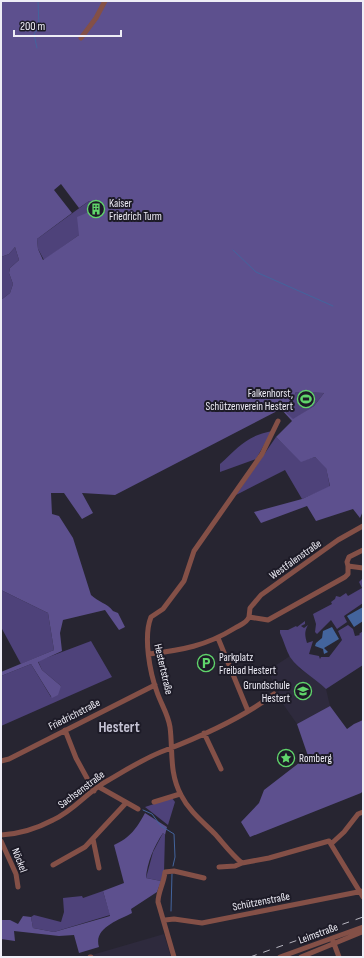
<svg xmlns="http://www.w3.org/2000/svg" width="364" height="958" font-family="'Sofia Sans Condensed',sans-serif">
<rect width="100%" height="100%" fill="#272531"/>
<path fill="#2e2a3d" d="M290 656 300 669 316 679 326 689 330 706 297 724 276 694 279 692 267 671Z
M164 934 171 957H85Z"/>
<path fill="#4e427a" d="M89 201 101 205 100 215 95 217 79 235 44 260 38 249 37 239Z
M15 247 19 260 10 268 9 273 13 284 10 293 1 300V257L9 254Z
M296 392 324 393 314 406 293 420 286 412Z
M272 431 256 459 220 472V464C239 447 246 436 272 431Z
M276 437 301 461 315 457 326 467 330 487 302 499 285 470 236 495Z
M363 578V603L344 616 347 622 337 629 331 620 317 634 315 632 316 624 313 614 332 604 331 602 335 599 336 596 340 597 346 593 348 596 362 588 359 582Z
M1 590 48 613 54 650 21 664 1 627Z
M305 621V624L301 626 304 628 308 625C304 632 305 636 307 643L313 641 309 654 319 656 320 659 321 657H329L342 640 338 631 348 625 353 629 355 636 360 635 359 634 363 631V665L326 689C315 678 299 670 290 657 286 650 284 641 280 633V630H288L296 626 297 627Z
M91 641 112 677 1 726V676L31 664 51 697 61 686 42 670 38 661Z
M172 798 175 802 168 825 145 807Z
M163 833 165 835 164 872 161 881 146 878 153 852Z
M103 891 110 915 54 932 33 928 31 917 34 915 61 922 64 912 63 898 82 896 83 898Z"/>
<path fill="#5d508e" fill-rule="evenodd" d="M1 1H363V511L360 518 353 509 316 521 307 506 261 523 254 512 302 499 330 486 326 468 315 457 301 462 276 437 292 421 281 409 115 495 82 493 93 513 82 519 64 493H51L52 514 59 516 73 538 91 595C98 602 107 603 113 611L118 613 125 627 119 630 105 610 63 620 60 633 62 651 38 662 42 670 61 686 58 695 52 698 31 664 1 676V672L54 650 48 613 1 590V300L10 293 13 284 9 273 10 268 19 260 15 247 9 254 1 257ZM61 184 79 208 89 201 101 205 100 215 95 217 89 212 77 217 79 235 43 260 38 249 37 239 72 213 54 190ZM296 392 324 393 314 406 293 419 286 412Z
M330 706 347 729 354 724 363 720V791L361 793 250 837 241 822 259 803 264 790 308 756 297 724Z
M145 813 167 827 165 835 163 833C154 846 147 863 146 878L161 881 157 892 131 909 132 913C119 920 93 928 99 947L79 953 74 935 59 936 14 931 15 941 1 939V920H10L18 924 23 916 31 917 33 928 54 932 110 916 103 891 124 883 114 845C131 837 136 829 145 813Z"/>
<path fill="#43649d" d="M363 607V621L354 627 347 616Z
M332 627 339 639 324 648 328 652 324 654 323 649 315 646 316 643 322 638 323 631Z"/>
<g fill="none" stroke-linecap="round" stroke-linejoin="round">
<path stroke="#43649d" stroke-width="1" d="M37 48 34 34 39 27 38 1
M233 250 256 272 333 306
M143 810 152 814 161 826 174 834 175 857 173 866
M171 911 172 874"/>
<path stroke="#845047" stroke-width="5" d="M81 38 96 18 105 1
M278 421 262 454 194 551 184 581 163 609 151 617C143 637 150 673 157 692 161 704 168 714 170 727 173 750 169 773 181 795 189 811 203 822 215 834 224 844 232 855 242 863L269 858 329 841 363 897
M363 550 349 557 347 562 348 566 363 568
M249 617 250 608 261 595 338 540 363 526
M218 638 248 711
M149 654C182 650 206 646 235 628 240 625 247 623 249 617L268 620 345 577 348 574V566
M65 730 76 758 94 791
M204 733 221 769
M1 761 9 759 155 685
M99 787 138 809
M154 802 180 794
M1 835C20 834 36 829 53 820 74 811 88 791 107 781 126 770 146 757 166 750 202 736 244 717 274 694
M93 839 99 868
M1 841 16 874 18 887
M331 844 344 832 358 814 363 812
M53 865 85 847 125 804
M219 867 235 866 242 863
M165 920 174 919 202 923 363 891
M333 941 339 957
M90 957H91
M174 957 158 902C158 892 164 883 165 872L174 871 204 878
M280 957 363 927
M301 957 362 932 363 929"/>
<path stroke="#b7b6c0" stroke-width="1" stroke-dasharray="7 7" stroke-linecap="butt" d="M250 957 363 917"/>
</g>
<defs>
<g id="building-ring" transform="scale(0.9)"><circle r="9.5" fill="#1d1b27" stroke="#60d56b" stroke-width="1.5"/><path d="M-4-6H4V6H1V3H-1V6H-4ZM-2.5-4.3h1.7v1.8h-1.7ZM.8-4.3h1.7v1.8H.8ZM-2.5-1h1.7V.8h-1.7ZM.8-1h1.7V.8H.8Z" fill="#60d56b"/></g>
<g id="stadium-ring" transform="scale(0.9)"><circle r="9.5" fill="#1d1b27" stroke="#60d56b" stroke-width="1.5"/><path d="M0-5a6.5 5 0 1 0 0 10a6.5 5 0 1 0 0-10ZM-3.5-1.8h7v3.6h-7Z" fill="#60d56b"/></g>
<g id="parking-ring" transform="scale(0.9)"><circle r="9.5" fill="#1d1b27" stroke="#60d56b" stroke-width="1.5"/><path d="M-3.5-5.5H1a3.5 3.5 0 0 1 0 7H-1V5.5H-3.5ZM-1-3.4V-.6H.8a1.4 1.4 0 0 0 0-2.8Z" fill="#60d56b"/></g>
<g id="school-ring" transform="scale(0.9)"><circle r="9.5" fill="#1d1b27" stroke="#60d56b" stroke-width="1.5"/><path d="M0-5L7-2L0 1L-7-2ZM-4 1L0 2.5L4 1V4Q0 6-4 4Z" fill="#60d56b"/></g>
<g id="sight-ring" transform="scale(0.9)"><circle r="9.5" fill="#1d1b27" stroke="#60d56b" stroke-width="1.5"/><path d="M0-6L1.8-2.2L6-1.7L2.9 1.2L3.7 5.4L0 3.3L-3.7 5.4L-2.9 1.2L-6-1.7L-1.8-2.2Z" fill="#60d56b"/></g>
</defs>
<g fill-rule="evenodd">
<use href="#building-ring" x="96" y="209"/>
<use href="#stadium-ring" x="306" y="399"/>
<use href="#parking-ring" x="206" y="663"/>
<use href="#school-ring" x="303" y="691"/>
<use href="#sight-ring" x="286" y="758"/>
</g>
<g text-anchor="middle" stroke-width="4" stroke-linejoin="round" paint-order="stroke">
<g font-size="11" fill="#eeedf6" stroke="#1d1b27" text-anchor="start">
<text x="109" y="207">Kaiser<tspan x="109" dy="13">Friedrich Turm</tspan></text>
<text x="293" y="397" text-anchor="end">Falkenhorst,<tspan x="293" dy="13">Schützenverein Hestert</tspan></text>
<text x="219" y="661">Parkplatz<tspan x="219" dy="13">Freibad Hestert</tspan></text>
<text x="290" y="689" text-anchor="end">Grundschule<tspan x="290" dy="13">Hestert</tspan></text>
<text x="299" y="762">Romberg</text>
</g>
<g font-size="11" fill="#eeedf6" stroke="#1d1b27">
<text transform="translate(295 559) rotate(-35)" y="4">Westfalenstraße</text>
<text transform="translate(164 669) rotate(77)" y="4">Hestertstraße</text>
<text transform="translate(74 714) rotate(-27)" y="4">Friedrichstraße</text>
<text transform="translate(81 789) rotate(-37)" y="4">Sachsenstraße</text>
<text transform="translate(20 860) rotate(69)" y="4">Nöckel</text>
<text transform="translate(261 901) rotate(-11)" y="4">Schützenstraße</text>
<text transform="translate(318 933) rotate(-20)" y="4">Leimstraße</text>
</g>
<g font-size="15" font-weight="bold" fill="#c4c2d3" stroke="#1d1b27">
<text x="119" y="732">Hestert</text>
</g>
</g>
<rect width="364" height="958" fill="none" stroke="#eeedf6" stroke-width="4"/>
<path d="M14 30v6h107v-6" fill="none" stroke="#eeedf6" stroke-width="2"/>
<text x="20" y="30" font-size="12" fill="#eeedf6" stroke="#1d1b27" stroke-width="3" paint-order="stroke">200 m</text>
</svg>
